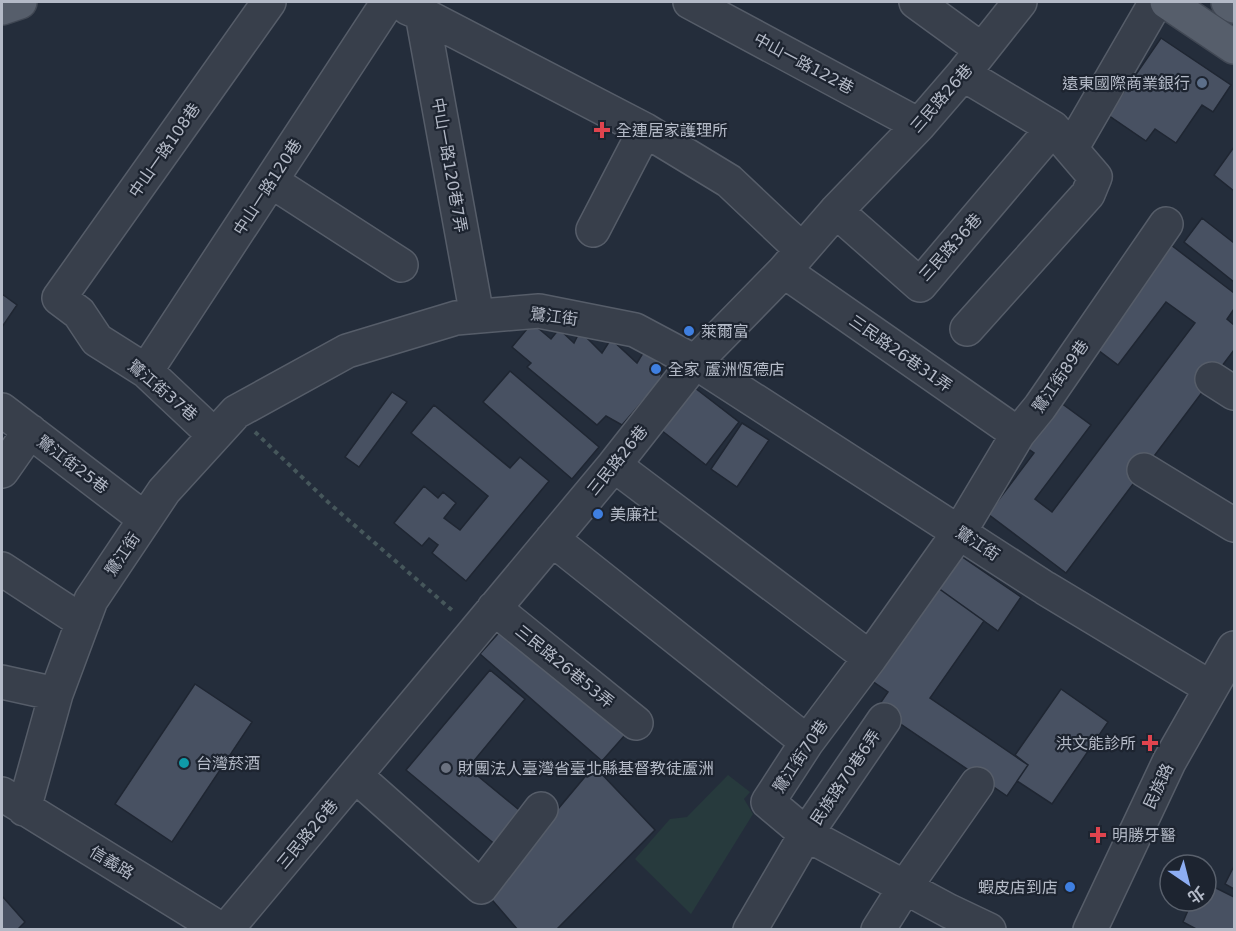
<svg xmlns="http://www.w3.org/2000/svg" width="1236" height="931" font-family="'DejaVu Sans','Noto Sans TC',sans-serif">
<rect width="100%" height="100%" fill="#242d3b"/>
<path fill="#273a3d" d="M728 775 750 792 744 799 753 814 691 914 635 859 670 819 687 817Z"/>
<path fill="#485162" stroke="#1f2632" stroke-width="1.5" d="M1161 38 1231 85 1213 112 1202 105 1176 143 1155 129 1146 141 1108 115Z
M1234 147V191L1214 175Z
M1202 218 1234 243V282L1184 242Z
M1171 245 1234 293V309L1227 319 1234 325V350L1066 573 988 514 1034 453 1027 448 1061 403 1091 425 1035 499 1052 512 1195 323 1166 302 1118 365 1094 347Z
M2 294 17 305 2 327Z
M532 323 551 339 559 329 574 343 580 331 602 353 611 339 637 363 646 348 663 366 660 381 622 425 606 416 597 425 527 367 531 363 512 347Z
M510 371 599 447 572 479 483 402Z
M695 388 739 422 706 465 661 430Z
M392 392 407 402 359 467 345 457Z
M434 405 510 468 520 457 549 481 466 581 432 553 438 545 429 538 422 546 394 523 424 486 438 498 443 492 456 503 444 518 460 530 488 496 411 433Z
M742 423 769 440 737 487 711 469Z
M949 548 1021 597 998 631 927 580Z
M927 580 984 621 930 698 1028 765 1007 796 877 708 888 692 862 674Z
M510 620 632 727 602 761 480 654Z
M490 670 525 699 468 768 524 814 497 846 406 770Z
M195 684 252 722 172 842 115 804Z
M1061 689 1108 722 1052 804 1017 781 1028 765 1015 755Z
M594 766 655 830 556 930H518L487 894Z
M1234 866V889L1225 884Z
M1206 883 1234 897V930H1198L1183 922 1192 901H1206Z
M2 896 25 922 17 930H2Z"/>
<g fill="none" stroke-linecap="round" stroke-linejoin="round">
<g stroke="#565d69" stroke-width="36">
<path id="minor" d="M690 2 919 125
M916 2 982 50
M408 8 422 14 477 316
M422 14 645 130 729 181 802 250
M963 74 1053 128 1095 177 1088 194 967 329
M1071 149 1156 2
M271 181 401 265
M836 211 920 285 1053 128
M593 230 645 130
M784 271 1018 434
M146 371 388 2
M1212 379 1234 393
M2 410 145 519
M214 435 146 371 97 340 79 313 59 298 269 2
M614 465 870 658
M1144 470 1234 525
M2 471 30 431
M552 539 807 742
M2 569 83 622
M494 608 636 723
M2 682 56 694
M356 776 481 887 541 809
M2 794 222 930
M24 809 56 694 91 600 164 491 236 412 347 351 456 318 539 311 635 330 695 362 1045 588 1211 688
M226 930 614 465 695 362 784 271 836 211 919 125 963 74 1020 2
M750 930 806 834 884 720
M878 930 905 887 977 784
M989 930 949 911 806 834 768 802 807 742 870 658 960 531 1018 434 1040 407 1166 224
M1090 930 1169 762 1234 648"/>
</g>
<g stroke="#414854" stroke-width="36">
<path id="major" d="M1167 2 1234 47
M1228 2 1234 6
M2 8 20 2"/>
</g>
<path stroke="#46575b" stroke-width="4" stroke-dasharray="4.5 4.5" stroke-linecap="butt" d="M255 432 330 504 454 612"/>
<use href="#minor" stroke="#383f4b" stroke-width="33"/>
<use href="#major" stroke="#565e6b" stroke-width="33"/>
</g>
<circle fill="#5c6f8a" stroke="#1d2430" stroke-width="2" cx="1202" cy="83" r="6"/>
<g fill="#e0444e" stroke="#1d2430" stroke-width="2">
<path d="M599 121h6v6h6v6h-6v6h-6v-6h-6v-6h6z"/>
<path d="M1147 734h6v6h6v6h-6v6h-6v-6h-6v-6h6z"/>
<path d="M1095 826h6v6h6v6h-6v6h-6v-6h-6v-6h6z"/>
</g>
<g fill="#3f7fe0" stroke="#1d2430" stroke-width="2">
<circle cx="689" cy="331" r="6"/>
<circle cx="656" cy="369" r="6"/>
<circle cx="598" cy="514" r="6"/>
<circle cx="1070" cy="887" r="6"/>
</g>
<circle fill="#0f9aa8" stroke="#1d2430" stroke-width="2" cx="184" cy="763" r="6"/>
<circle fill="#6b7280" stroke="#1d2430" stroke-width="2" cx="446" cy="768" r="6"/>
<g text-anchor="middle" stroke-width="4.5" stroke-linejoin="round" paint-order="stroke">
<g font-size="16" fill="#b4bac7" stroke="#1d2430">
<text transform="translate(804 63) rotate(28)" y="6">中山一路122巷</text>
<text transform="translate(941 98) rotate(-49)" y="6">三民路26巷</text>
<text transform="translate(164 150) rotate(-55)" y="6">中山一路108巷</text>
<text transform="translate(450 165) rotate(80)" y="6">中山一路120巷7弄</text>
<text transform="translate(267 187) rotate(-57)" y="6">中山一路120巷</text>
<text transform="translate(950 247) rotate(-48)" y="6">三民路36巷</text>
<text transform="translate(554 316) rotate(7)" y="6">鷺江街</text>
<text transform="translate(901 353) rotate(35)" y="6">三民路26巷31弄</text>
<text transform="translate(1060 376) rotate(-55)" y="6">鷺江街89巷</text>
<text transform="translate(163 390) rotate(40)" y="6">鷺江街37巷</text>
<text transform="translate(617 460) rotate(-51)" y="6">三民路26巷</text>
<text transform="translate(73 464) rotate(37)" y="6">鷺江街25巷</text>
<text transform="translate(978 543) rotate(33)" y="6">鷺江街</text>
<text transform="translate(122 554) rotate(-56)" y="6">鷺江街</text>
<text transform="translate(565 666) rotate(39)" y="6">三民路26巷53弄</text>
<text transform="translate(800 756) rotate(-56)" y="6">鷺江街70巷</text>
<text transform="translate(845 777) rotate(-56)" y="6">民族路70巷6弄</text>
<text transform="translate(1158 786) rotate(-65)" y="6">民族路</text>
<text transform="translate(307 834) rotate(-50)" y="6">三民路26巷</text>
<text transform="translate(112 862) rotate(31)" y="6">信義路</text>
</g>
<g font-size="16" fill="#b4bac7" stroke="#1d2430" text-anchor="start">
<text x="1190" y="89" text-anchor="end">遠東國際商業銀行</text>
<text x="616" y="136">全連居家護理所</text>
<text x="701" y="337">萊爾富</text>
<text x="668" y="375">全家 蘆洲恆德店</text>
<text x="610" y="520">美廉社</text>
<text x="1136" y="749" text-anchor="end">洪文能診所</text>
<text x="196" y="769">台灣菸酒</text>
<text x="458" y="774">財團法人臺灣省臺北縣基督教徒蘆洲</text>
<text x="1112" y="841">明勝牙醫</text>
<text x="1058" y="893" text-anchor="end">蝦皮店到店</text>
</g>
</g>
<rect width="1236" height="931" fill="none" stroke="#b4bac7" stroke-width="6"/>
<g transform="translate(1188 883) rotate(145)"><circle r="28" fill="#1d2430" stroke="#59606c" stroke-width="1.5"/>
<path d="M0-4.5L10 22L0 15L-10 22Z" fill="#8dadf2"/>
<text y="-9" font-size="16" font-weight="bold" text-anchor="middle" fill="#b4bac7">北</text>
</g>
</svg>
